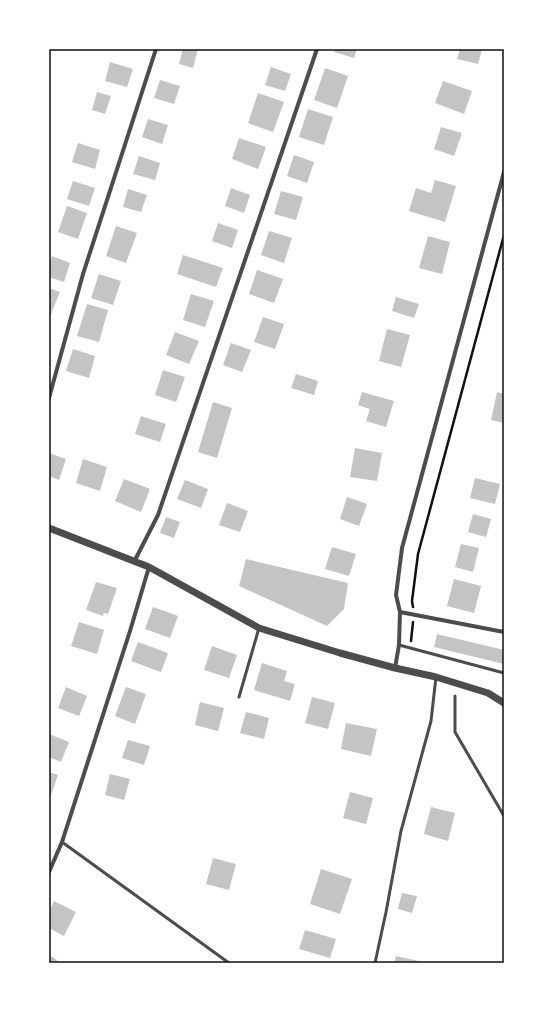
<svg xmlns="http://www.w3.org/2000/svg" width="553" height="1012" font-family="Roboto,sans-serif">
<rect width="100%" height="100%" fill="#fff"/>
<g fill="#c4c4c4">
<path d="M183,49H198L193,68L179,64Z"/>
<path d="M334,49H357L354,58L334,52Z"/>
<path d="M460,49H482L478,64L457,59Z"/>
<path d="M110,62L133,69L127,87L105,81Z"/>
<path d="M271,67L291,74L285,91L265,85Z"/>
<path d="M325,68L348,76L337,108L314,100Z"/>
<path d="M160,80L180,86L174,104L154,98Z"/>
<path d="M443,81L472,91L464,114L435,103Z"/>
<path d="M97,92L111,96L105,114L92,110Z"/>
<path d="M258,93L284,102L273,132L248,123Z"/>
<path d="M308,109L333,117L324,145L299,137Z"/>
<path d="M148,119L168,125L162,144L142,137Z"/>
<path d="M441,127L462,133L454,156L434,149Z"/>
<path d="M239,138L266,147L258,169L232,159Z"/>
<path d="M78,143L100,150L95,169L72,162Z"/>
<path d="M294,155L314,162L307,183L287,176Z"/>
<path d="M139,156L160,163L155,180L133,174Z"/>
<path d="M435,180L456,186L445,222L409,211L416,188L431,193Z"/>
<path d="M73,181L95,188L89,206L67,199Z"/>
<path d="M231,188L250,195L244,213L225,206Z"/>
<path d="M128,189L147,195L141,212L123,207Z"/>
<path d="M281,191L303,197L296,220L274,214Z"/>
<path d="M67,206L87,213L78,239L58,232Z"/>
<path d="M218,223L238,230L232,248L212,241Z"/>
<path d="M116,226L137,233L126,263L106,256Z"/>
<path d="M269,231L292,238L284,263L261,255Z"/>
<path d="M428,236L450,242L442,274L419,268Z"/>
<path d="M183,255L223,268L216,287L177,274Z"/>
<path d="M52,256L70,263L64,282L49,277V265Z"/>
<path d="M257,270L283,279L274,303L249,294Z"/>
<path d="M99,274L121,281L113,305L91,298Z"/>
<path d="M49,288L60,292L49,319Z"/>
<path d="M191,294L214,301L205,327L183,320Z"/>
<path d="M396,297L419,304L414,318L392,311Z"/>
<path d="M87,304L108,310L99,342L77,336Z"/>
<path d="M263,317L284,324L275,349L254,342Z"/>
<path d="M387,329L410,335L401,367L379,361Z"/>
<path d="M175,332L199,341L189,364L166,355Z"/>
<path d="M231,343L251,350L242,372L223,365Z"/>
<path d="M73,349L95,356L89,378L66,371Z"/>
<path d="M163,370L185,377L176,402L155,395Z"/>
<path d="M296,374L318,381L314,395L291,388Z"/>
<path d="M362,392L394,401L386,427L366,421L370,409L358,405Z"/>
<path d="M497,392L504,394V423L491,420Z"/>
<path d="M213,402L232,408L217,458L198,452Z"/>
<path d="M141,416L166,424L160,442L135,434Z"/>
<path d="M355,448L382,453L377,481L350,477Z"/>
<path d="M49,453L66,459L59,480L49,476Z"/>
<path d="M83,459L107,467L100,491L76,483Z"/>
<path d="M475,478L500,484L495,504L470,498Z"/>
<path d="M124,479L150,489L141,512L115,501Z"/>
<path d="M185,480L208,489L201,508L177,499Z"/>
<path d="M347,497L367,504L359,526L340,519Z"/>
<path d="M227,503L248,511L240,532L219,525Z"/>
<path d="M473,514L491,519L486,537L468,532Z"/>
<path d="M166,517L180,522L174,538L160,533Z"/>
<path d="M461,544L479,548L473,572L455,567Z"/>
<path d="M332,547L356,554L349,576L325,569Z"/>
<path d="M246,559L348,583L344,609L327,626L239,586Z"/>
<path d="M454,579L481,586L474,613L447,606Z"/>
<path d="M96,582L117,588L108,614L104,613L103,616L86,610Z"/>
<path d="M153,607L178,616L170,638L145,629Z"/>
<path d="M79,622L104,630L97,654L71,646Z"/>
<path d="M437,634L504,650V664L434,647Z"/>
<path d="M138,642L168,653L161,672L131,661Z"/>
<path d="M212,646L237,655L229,678L204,670Z"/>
<path d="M262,663L287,671L284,681L295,684L290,701L254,690Z"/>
<path d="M66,687L87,696L79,716L58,708Z"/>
<path d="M126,687L146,694L135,724L115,716Z"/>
<path d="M312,697L335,703L328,729L305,723Z"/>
<path d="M200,702L224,708L218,731L195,725Z"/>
<path d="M246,712L269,718L264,739L240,733Z"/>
<path d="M346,723L377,729L371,756L341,749Z"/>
<path d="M49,734L69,742L61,762L49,757Z"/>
<path d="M128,740L150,746L144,765L122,758Z"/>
<path d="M49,772L58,775L51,795L49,794Z"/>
<path d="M110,774L130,779L124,800L105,795Z"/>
<path d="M350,792L373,798L366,824L343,818Z"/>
<path d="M431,807L455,813L448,841L424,834Z"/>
<path d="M213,858L236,864L229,890L206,884Z"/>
<path d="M321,869L352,879L340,914L310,904Z"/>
<path d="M402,893L417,896L412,913L398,909Z"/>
<path d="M54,901L76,912L64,936L49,928V912Z"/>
<path d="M305,930L336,939L330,958L299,949Z"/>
<path d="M49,955L57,960L56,963H49Z"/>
<path d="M396,956L423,962V963H394Z"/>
</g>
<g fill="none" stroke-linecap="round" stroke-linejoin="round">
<g stroke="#111" stroke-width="2.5">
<path d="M413,607L412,601L418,554L504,235"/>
<path d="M411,641L413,622"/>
</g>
<g stroke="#4c4c4c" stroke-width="3">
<path d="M399,645L504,673"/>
<path d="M455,696V732L504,816"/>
<path d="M239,697L259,628"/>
<path d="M62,842L229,963"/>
<path d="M375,963L386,912L401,831L431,721L436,677"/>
</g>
<g stroke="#4c4c4c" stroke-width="4">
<path d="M49,398L83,274L156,49"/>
<path d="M135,560L158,515L317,49"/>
<path d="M400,612L504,632"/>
<path d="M395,668L399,645L400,612L396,595L402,548L504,172"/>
<path d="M49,872L62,842L130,631L149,567"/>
</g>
<path stroke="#4c4c4c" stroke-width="7" d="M49,528L149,567L259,628L340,653L395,668L436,677L488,693L504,703"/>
</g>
<rect width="553" height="1012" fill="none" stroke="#ffffff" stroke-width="100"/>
<rect x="50" y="50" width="453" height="912" fill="none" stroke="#111" stroke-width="1.5"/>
</svg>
